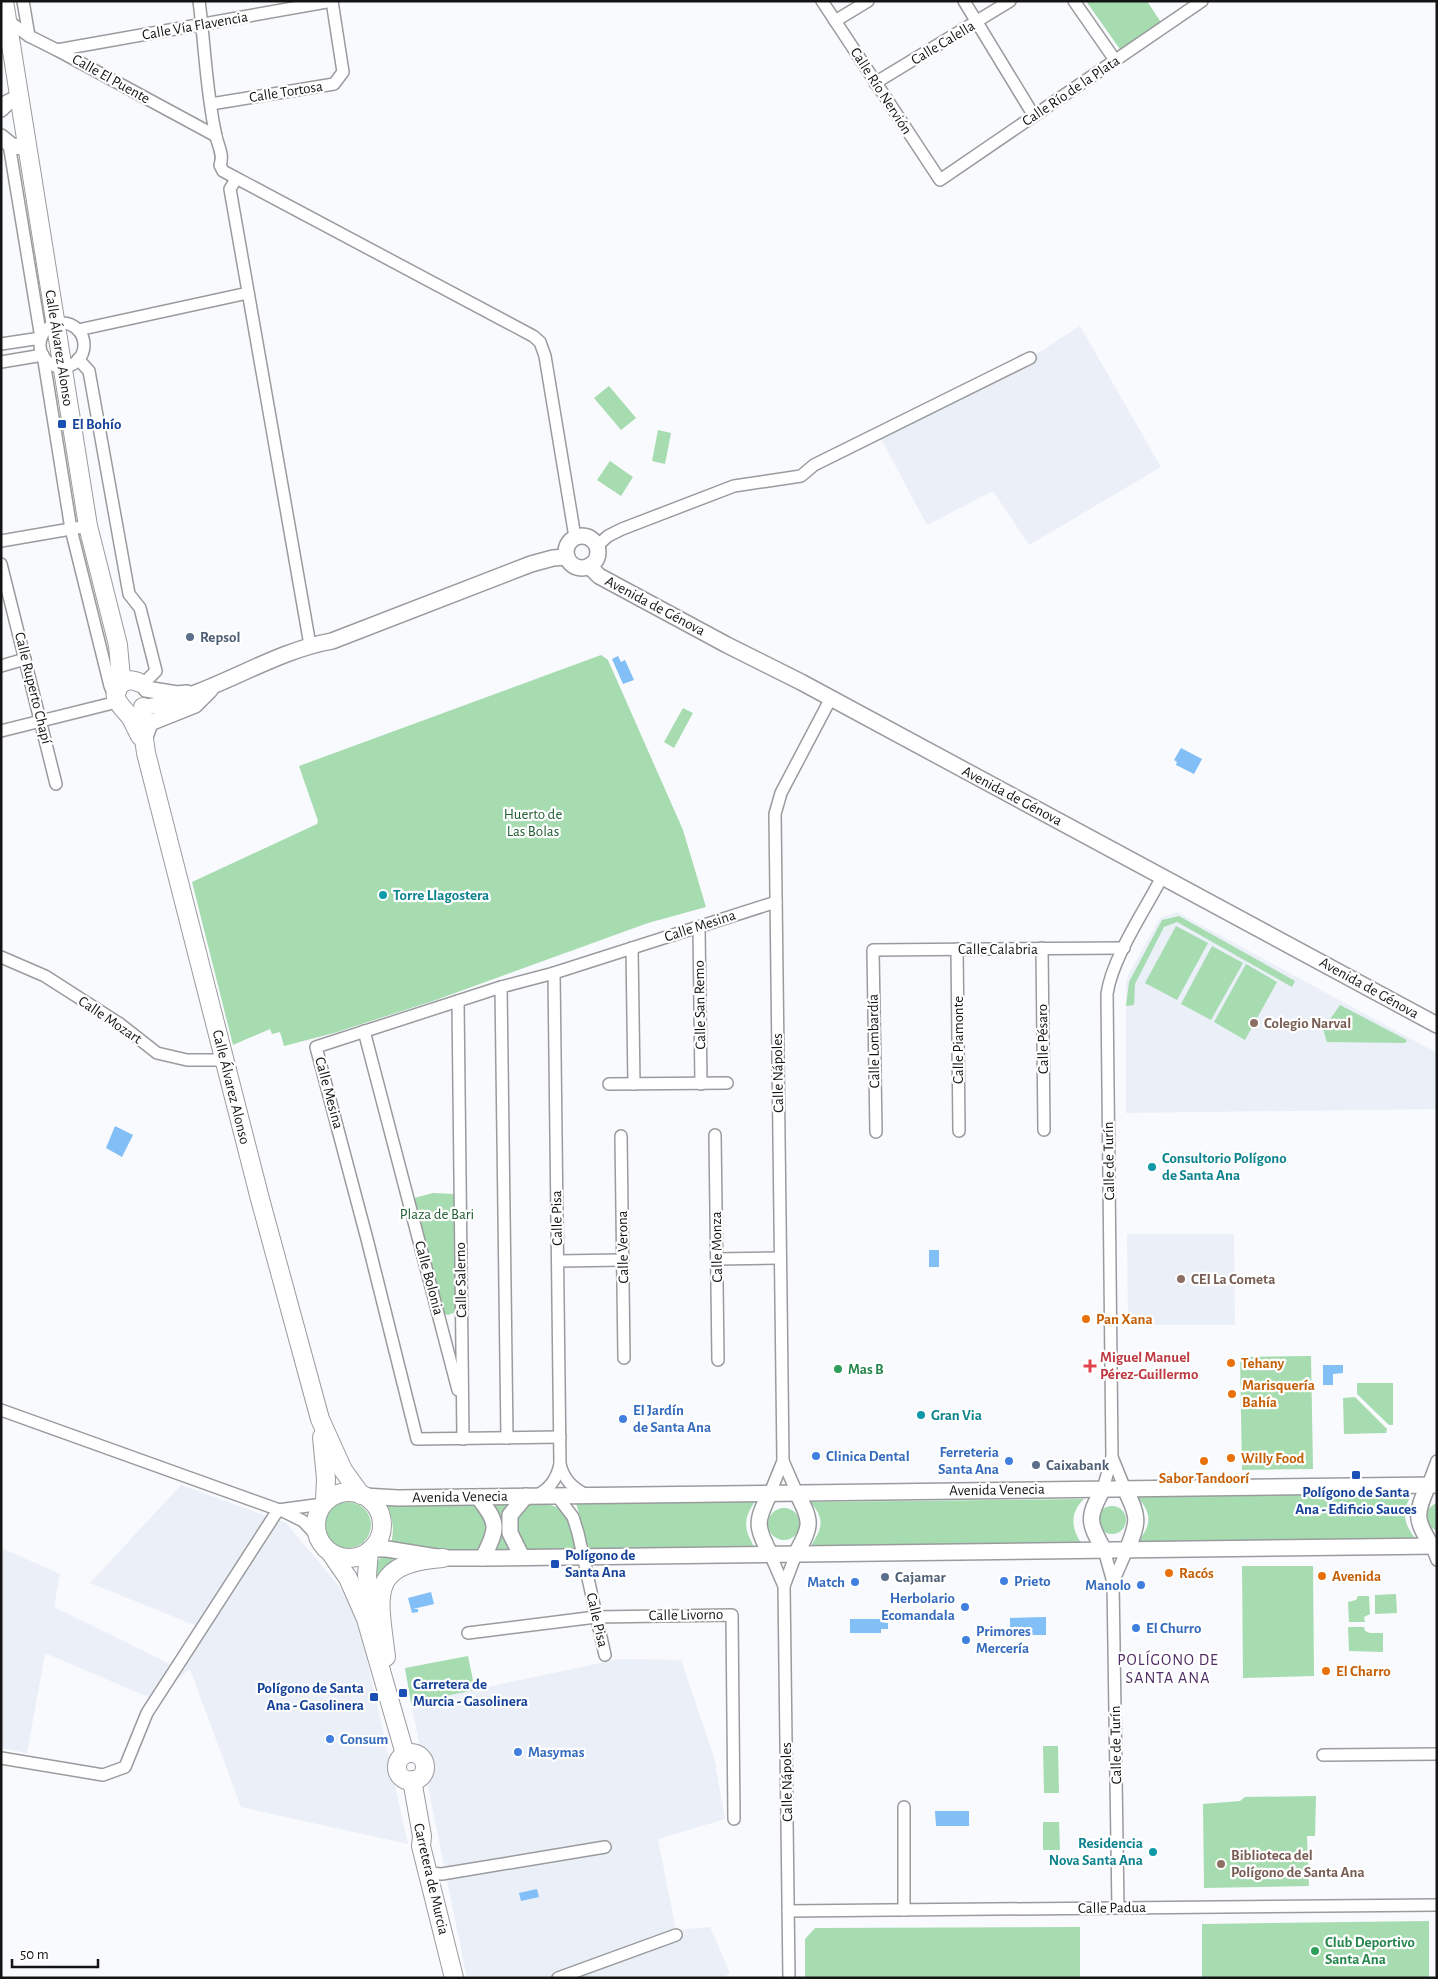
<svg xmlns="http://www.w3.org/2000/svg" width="1438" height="1979" font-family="'Alegreya Sans',sans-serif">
<rect width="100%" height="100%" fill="#f8fafd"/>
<g fill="#eaeff8">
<path d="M1080,326L1161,467L1029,545L993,491L927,525L878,433L1030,358Z"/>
<path d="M1177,912L1437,1053V1109L1126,1113V984L1129,974L1160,918Z"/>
<path d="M1127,1234H1234L1235,1325H1128Z"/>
<path d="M181,1485L286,1523L355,1605L408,1844L241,1807L190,1669L153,1699L45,1653L27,1753L1,1748V1548L60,1574L54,1607L174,1666L197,1626L90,1583Z"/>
<path d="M620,1659L681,1660L714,1757L725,1819L658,1839L676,1930L710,1927L730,1973L722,1978H467L411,1703Z"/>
</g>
<g fill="#a6dcb0">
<path d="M1086,1H1147L1164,27L1124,55Z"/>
<path d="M609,386L636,418L621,430L594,398Z"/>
<path d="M658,430L671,433L665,464L652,461Z"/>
<path d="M610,461L633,477L621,496L597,480Z"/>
<path d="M601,655L608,660L683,830L706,907L648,923L436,1000L334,1033L284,1046L280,1032L272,1034L270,1029L233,1045L192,882L317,824L318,821L299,766Z"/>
<path d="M683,708L693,713L674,748L664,742Z"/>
<path d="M1179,916L1295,981L1292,987L1177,922L1164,927L1135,984L1134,1005L1126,1006L1129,982L1162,920Z"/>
<path d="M1176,926L1208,943L1177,1000L1145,983Z"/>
<path d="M1212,946L1243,963L1211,1020L1181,1004Z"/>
<path d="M1246,964L1277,982L1245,1040L1214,1022Z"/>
<path d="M1340,1005L1407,1040L1405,1043L1327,1042L1323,1029Z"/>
<path d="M433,1193L455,1194L457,1308L456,1312L448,1315L441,1313L414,1198Z"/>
<path d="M1311,1356L1313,1469L1242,1470L1240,1357Z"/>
<path d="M1357,1383H1393V1425H1389L1357,1394Z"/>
<path d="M1355,1397L1387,1429L1386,1433L1344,1434L1343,1398Z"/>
<path d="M1413,1493C1401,1510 1403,1524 1416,1539L1138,1542C1151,1525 1153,1514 1137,1497Z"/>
<path d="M1084,1499C1070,1512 1071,1528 1081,1543L810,1547C822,1529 826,1519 810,1502Z"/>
<path d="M756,1500C743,1519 743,1528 755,1548L589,1550L576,1503Z"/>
<path d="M492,1502H512L513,1549H493Z"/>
<path d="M534,1502C568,1505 570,1518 575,1550C562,1550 546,1553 534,1551C510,1546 512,1510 534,1502Z"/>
<circle cx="348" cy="1525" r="23"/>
<path d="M1437,1503V1531C1423,1525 1423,1508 1437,1503Z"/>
<path d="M387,1505H475C491,1520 492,1533 478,1550H420L391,1543C395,1528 392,1518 387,1505Z"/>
<circle cx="1112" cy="1520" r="14"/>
<circle cx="784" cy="1524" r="16"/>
<path d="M387,1556L410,1559L376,1582L374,1568L379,1559Z"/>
<path d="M1242,1566H1313L1314,1676L1243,1678Z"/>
<path d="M1396,1594L1397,1613L1375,1614V1595Z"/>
<path d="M1358,1596H1369L1370,1614L1364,1617L1365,1622H1349L1348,1602L1356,1600Z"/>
<path d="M1348,1627H1364L1365,1631L1370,1633H1383V1652L1349,1651Z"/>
<path d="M468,1656L475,1690L411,1703L405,1668Z"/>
<path d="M1043,1746H1058L1059,1793H1044Z"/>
<path d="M1316,1796L1315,1836H1307L1309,1886L1204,1888L1203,1804L1240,1801L1245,1797Z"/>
<path d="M1043,1822H1059L1060,1850H1043Z"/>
<path d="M1429,1921V1978H1202V1924Z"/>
<path d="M1080,1927V1978H805V1939L815,1928Z"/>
</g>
<g fill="#82bff6">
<path d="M618,656L621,662L625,660L634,680L623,684L612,659Z"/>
<path d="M1181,748L1202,759L1194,774L1176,765L1177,762L1174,760Z"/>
<path d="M115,1126L133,1135L122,1157L106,1148Z"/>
<rect x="929" y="1250" width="10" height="17"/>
<path d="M1323,1365H1343V1373L1333,1374V1385H1323Z"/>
<path d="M431,1592L434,1604L413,1609H418V1612L412,1613L408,1598Z"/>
<path d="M1046,1617V1635H1010V1618Z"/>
<path d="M850,1619H881V1622L888,1623V1629H881V1633H850Z"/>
<path d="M935,1811H969V1826H936Z"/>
<path d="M537,1889L539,1897L521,1901L519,1893Z"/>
</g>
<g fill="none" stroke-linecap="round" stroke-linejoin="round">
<defs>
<g id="street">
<path d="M23,1L29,36"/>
<path d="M199,1C205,46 206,92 216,136C218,146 224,155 220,165L223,171L533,336L540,342L545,356L575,537"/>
<path d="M822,1L940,180L1202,1"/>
<path d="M964,1L1034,116"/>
<path d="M1074,1L1115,60"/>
<path d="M7,20L29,36L57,50L216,136"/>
<path d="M835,21L868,1"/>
<path d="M57,50L332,1"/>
<path d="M875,83L1010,1"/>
<path d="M211,104L334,84L343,72L332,1"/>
<path d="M236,179L230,189L310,645"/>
<circle cx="62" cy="345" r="22"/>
<path d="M78,330L248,293"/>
<path d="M1,344L41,338L9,144"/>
<path d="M78,359L89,371L129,594L140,608L156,671L142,685"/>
<path d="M1,362L43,355L71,529L110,686L115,697"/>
<path d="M1,541L88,526"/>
<path d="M597,546L608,536L622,529L734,486L801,476L814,465L1030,358"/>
<path d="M1,564L56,784"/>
<path d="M1,666L25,659"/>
<path d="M1,731L117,702"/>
<path d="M699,927L701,1084"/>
<path d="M632,948L634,1084"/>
<path d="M1042,948L1044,1130"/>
<path d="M957,949L959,1131"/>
<path d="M1,957L45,976L120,1024L157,1053L187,1060H225"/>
<path d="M554,973L560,1464C563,1478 573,1489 587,1495"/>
<path d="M501,987L507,1438"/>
<path d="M458,1001L463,1439"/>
<path d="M364,1031L458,1390"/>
<path d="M609,1084L727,1083"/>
<path d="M876,1132L873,950L1124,948"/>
<path d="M715,1135L718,1360"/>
<path d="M621,1136L624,1358"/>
<path d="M717,1259L780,1258"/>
<path d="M558,1261L623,1260"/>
<path d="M1,1410L285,1512L303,1521L318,1537"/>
<path d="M560,1437L417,1439L367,1239L316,1047L501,987L554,973L776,902"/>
<path d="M1112,1457L1125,1489"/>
<path d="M783,1461L797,1493"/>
<path d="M1428,1485L1437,1461"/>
<path d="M1103,1489L1112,1457L1107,994C1112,958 1145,910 1162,877"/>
<path d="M770,1493L783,1461L775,814L781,793L831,698"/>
<path d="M535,1496C549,1490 557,1479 560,1464"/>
<path d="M557,1496L573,1517L578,1533L605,1655"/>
<path d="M1432,1547L1437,1560"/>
<path d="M1104,1550L1113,1582L1118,1908"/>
<path d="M770,1554L784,1586"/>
<path d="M1113,1582L1127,1550"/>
<path d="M468,1633L596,1617L732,1615L734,1819"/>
<path d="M1323,1755L1437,1754"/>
<path d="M1,1758L103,1775L125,1767L147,1713L278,1510L323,1504"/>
<path d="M428,1873L442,1874L605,1847"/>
<path d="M904,1910V1807"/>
<path d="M788,1911L1437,1905"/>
<path d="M558,1978L676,1935"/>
<path d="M789,1978L784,1586L796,1554"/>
</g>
<g id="secondary">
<path d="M1,109L7,103L19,97"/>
<path d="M1,137L12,146L27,147"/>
<circle cx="582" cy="552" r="16"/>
<path d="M589,566L599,576L727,645L801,682L1437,1025"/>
<path d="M146,689L177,694L187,693"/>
<path d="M143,707C163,706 180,699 198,692C242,675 286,649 332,641L531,564L553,558L567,557"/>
<path d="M144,740L150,723L195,705L210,690"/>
<path d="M1428,1485C1415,1516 1415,1518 1432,1547"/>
<path d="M1103,1489C1087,1518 1088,1522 1104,1550"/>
<path d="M1125,1489C1139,1517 1139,1521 1127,1550"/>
<path d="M770,1493C755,1523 756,1525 770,1554"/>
<path d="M364,1496L398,1498L1437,1485"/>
<path d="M478,1497C499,1524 498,1527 483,1558"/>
<path d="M371,1549H387L443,1558H483L1437,1546"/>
<path d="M796,1554C812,1524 812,1523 797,1493"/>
<path d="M522,1557L510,1533V1515L526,1496"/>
</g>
<g id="primary">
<path d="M4,1L88,526L118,645L121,678L117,691"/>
<path d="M143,707L142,724L146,753L260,1199L320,1419L343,1470L361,1495"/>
<path d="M140,736C137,730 134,724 131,718C124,708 107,697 121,684C127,679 134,680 140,683"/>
<path d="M322,1437L326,1479L325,1501"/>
<circle cx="349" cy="1525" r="33"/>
<path d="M369,1551L367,1575L371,1614"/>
<path d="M330,1552L348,1578L366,1619L405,1754"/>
<path d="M386,1657C379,1597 366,1563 443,1558"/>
<circle cx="411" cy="1767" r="14"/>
<path d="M412,1780L422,1836L421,1846L454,1978"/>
</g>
</defs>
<use href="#street" stroke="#9a9b9e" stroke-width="14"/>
<use href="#secondary" stroke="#9a9b9e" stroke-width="18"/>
<use href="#primary" stroke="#9a9b9e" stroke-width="20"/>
<use href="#street" stroke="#fff" stroke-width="11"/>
<use href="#secondary" stroke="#fff" stroke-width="15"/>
<use href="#primary" stroke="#fff" stroke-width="18"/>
</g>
<g fill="#1a4fb4" stroke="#fff" stroke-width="2">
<rect x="57" y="419" width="10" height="10" rx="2.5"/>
<rect x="1351" y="1470" width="10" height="10" rx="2.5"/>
<rect x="550" y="1559" width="10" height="10" rx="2.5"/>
<rect x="398" y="1688" width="10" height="10" rx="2.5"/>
<rect x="369" y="1692" width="10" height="10" rx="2.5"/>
</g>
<g fill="#5c6f8a" stroke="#fff" stroke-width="2">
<circle cx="190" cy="637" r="5"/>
<circle cx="1036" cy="1465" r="5"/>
<circle cx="885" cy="1577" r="5"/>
</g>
<g fill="#0f9aa8" stroke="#fff" stroke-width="2">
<circle cx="383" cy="895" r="5"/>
<circle cx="1152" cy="1167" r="5"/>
<circle cx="921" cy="1415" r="5"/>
<circle cx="1153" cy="1852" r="5"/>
</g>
<g fill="#8d6e63" stroke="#fff" stroke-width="2">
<circle cx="1254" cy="1023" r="5"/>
<circle cx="1181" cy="1279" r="5"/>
<circle cx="1221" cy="1864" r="5"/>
</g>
<g fill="#e8710a" stroke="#fff" stroke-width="2">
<circle cx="1086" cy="1319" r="5"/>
<circle cx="1231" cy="1363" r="5"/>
<circle cx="1232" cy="1394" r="5"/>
<circle cx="1231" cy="1458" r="5"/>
<circle cx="1204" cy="1461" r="5"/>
<circle cx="1169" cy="1573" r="5"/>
<circle cx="1322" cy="1576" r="5"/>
<circle cx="1326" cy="1671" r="5"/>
</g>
<path fill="#e0444e" stroke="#fff" stroke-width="2" d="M1087.5 1358.5h5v5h5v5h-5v5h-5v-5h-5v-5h5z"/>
<g fill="#2e9e5b" stroke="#fff" stroke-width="2">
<circle cx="838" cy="1369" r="5"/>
<circle cx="1315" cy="1951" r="5"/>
</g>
<g fill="#3f7fe0" stroke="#fff" stroke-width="2">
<circle cx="623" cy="1419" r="5"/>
<circle cx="816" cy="1456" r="5"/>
<circle cx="1009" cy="1461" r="5"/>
<circle cx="1004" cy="1581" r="5"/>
<circle cx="855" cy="1582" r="5"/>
<circle cx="1141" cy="1585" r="5"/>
<circle cx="965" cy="1607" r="5"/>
<circle cx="1136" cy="1628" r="5"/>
<circle cx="966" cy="1640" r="5"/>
<circle cx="330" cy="1739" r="5"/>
<circle cx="518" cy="1752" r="5"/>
</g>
<g text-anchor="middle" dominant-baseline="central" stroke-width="4.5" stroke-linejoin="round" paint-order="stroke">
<g font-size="15" fill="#141415" stroke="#fff">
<text transform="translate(195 26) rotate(-10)">Calle Vía Flavencia</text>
<text transform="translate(943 43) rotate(-31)">Calle Calella</text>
<text transform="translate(111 79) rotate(29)">Calle El Puente</text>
<text transform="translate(881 91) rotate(57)">Calle Río Nervión</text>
<text transform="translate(1071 91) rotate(-34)">Calle Río de la Plata</text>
<text transform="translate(286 92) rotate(-9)">Calle Tortosa</text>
<text transform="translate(59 348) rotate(81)">Calle Álvarez Alonso</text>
<text transform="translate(655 606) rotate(28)">Avenida de Génova</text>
<text transform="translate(33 688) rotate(76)">Calle Ruperto Chapí</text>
<text transform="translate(1012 796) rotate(28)">Avenida de Génova</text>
<text transform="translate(700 926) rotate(-18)">Calle Mesina</text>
<text x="998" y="949">Calle Calabria</text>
<text transform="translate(1369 988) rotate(29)">Avenida de Génova</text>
<text transform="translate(700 1005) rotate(-91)">Calle San Remo</text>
<text transform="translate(110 1020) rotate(34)">Calle Mozart</text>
<text transform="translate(1043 1039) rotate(-91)">Calle Pésaro</text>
<text transform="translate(958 1040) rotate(-90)">Calle Piamonte</text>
<text transform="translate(874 1041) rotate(-91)">Calle Lombardía</text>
<text transform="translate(778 1073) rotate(-91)">Calle Nápoles</text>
<text transform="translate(231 1087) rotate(76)">Calle Álvarez Alonso</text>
<text transform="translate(329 1093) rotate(75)">Calle Mesina</text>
<text transform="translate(1109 1161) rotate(-91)">Calle de Turín</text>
<text transform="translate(557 1218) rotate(-91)">Calle Pisa</text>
<text transform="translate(623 1247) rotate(-91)">Calle Verona</text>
<text transform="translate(717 1247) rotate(-91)">Calle Monza</text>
<text transform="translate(429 1278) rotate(75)">Calle Bolonia</text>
<text transform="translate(461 1280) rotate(-91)">Calle Salerno</text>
<text transform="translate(997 1490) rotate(-1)">Avenida Venecia</text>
<text transform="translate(460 1497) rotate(-1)">Avenida Venecia</text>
<text transform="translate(686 1615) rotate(-1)">Calle Livorno</text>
<text transform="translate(597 1620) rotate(77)">Calle Pisa</text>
<text transform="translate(1116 1745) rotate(-91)">Calle de Turín</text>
<text transform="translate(787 1782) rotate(-91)">Calle Nápoles</text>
<text transform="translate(431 1879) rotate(77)">Carretera de Murcia</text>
<text transform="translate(1112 1908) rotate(-1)">Calle Padua</text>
</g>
<g font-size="15" font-weight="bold" fill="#164399" stroke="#fff" text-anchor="start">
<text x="72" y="424">El Bohío</text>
<text x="1356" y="1492" text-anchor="middle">Polígono de Santa<tspan x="1356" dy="17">Ana - Edificio Sauces</tspan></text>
<text x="565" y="1555">Polígono de<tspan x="565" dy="17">Santa Ana</tspan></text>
<text x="413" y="1684">Carretera de<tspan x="413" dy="17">Murcia - Gasolinera</tspan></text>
<text x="364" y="1688" text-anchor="end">Polígono de Santa<tspan x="364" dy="17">Ana - Gasolinera</tspan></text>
</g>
<g font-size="15" font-weight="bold" fill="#4e5e75" stroke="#fff" text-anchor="start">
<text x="200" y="637">Repsol</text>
<text x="1046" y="1465">Caixabank</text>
<text x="895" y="1577">Cajamar</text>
</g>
<g font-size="15" fill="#215d32" stroke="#fff">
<text x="533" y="814">Huerto de<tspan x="533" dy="17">Las Bolas</tspan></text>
<text x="437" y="1214">Plaza de Bari</text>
</g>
<g font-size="15" font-weight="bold" fill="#0d838f" stroke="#fff" text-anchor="start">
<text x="393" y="895">Torre Llagostera</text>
<text x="1162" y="1158">Consultorio Polígono<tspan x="1162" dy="17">de Santa Ana</tspan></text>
<text x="931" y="1415">Gran Via</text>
<text x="1143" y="1843" text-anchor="end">Residencia<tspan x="1143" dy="17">Nova Santa Ana</tspan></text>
</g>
<g font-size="15" font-weight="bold" fill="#785e54" stroke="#fff" text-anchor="start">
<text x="1264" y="1023">Colegio Narval</text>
<text x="1191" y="1279">CEI La Cometa</text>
<text x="1231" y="1855">Biblioteca del<tspan x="1231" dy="17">Polígono de Santa Ana</tspan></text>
</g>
<g font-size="15" font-weight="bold" fill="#c56008" stroke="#fff" text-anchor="start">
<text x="1096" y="1319">Pan Xana</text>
<text x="1241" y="1363">Tehany</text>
<text x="1242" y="1385">Marisquería<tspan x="1242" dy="17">Bahía</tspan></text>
<text x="1241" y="1458">Willy Food</text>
<text x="1204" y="1478" text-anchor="middle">Sabor Tandoorí</text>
<text x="1179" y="1573">Racós</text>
<text x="1332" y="1576">Avenida</text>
<text x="1336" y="1671">El Charro</text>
</g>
<g font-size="15" font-weight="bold" fill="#be3a42" stroke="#fff" text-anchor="start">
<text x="1100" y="1357">Miguel Manuel<tspan x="1100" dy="17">Pérez-Guillermo</tspan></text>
</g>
<g font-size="15" font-weight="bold" fill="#27864d" stroke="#fff" text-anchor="start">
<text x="848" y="1369">Mas B</text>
<text x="1325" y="1942">Club Deportivo<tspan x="1325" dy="17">Santa Ana</tspan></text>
</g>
<g font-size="15" font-weight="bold" fill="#366cbe" stroke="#fff" text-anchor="start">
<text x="633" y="1410">El Jardín<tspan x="633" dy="17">de Santa Ana</tspan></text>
<text x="999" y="1452" text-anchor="end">Ferreteria<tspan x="999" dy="17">Santa Ana</tspan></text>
<text x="826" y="1456">Clinica Dental</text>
<text x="1014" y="1581">Prieto</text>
<text x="845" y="1582" text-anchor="end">Match</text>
<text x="1131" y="1585" text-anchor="end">Manolo</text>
<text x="955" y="1598" text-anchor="end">Herbolario<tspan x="955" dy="17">Ecomandala</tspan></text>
<text x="1146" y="1628">El Churro</text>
<text x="976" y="1631">Primores<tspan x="976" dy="17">Mercería</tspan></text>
<text x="340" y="1739">Consum</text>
<text x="528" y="1752">Masymas</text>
</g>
<g font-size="16" letter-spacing="1" fill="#502d65" stroke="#fff">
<text x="1168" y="1660">POLÍGONO DE<tspan x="1168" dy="18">SANTA ANA</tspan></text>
</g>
</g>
<rect width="1438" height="1979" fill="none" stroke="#141415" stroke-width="5"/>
<path d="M12 1959v8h86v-8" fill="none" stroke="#141415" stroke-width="2.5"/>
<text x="20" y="1959" font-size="15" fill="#141415" stroke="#ffffff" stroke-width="4" paint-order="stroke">50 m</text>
</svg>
